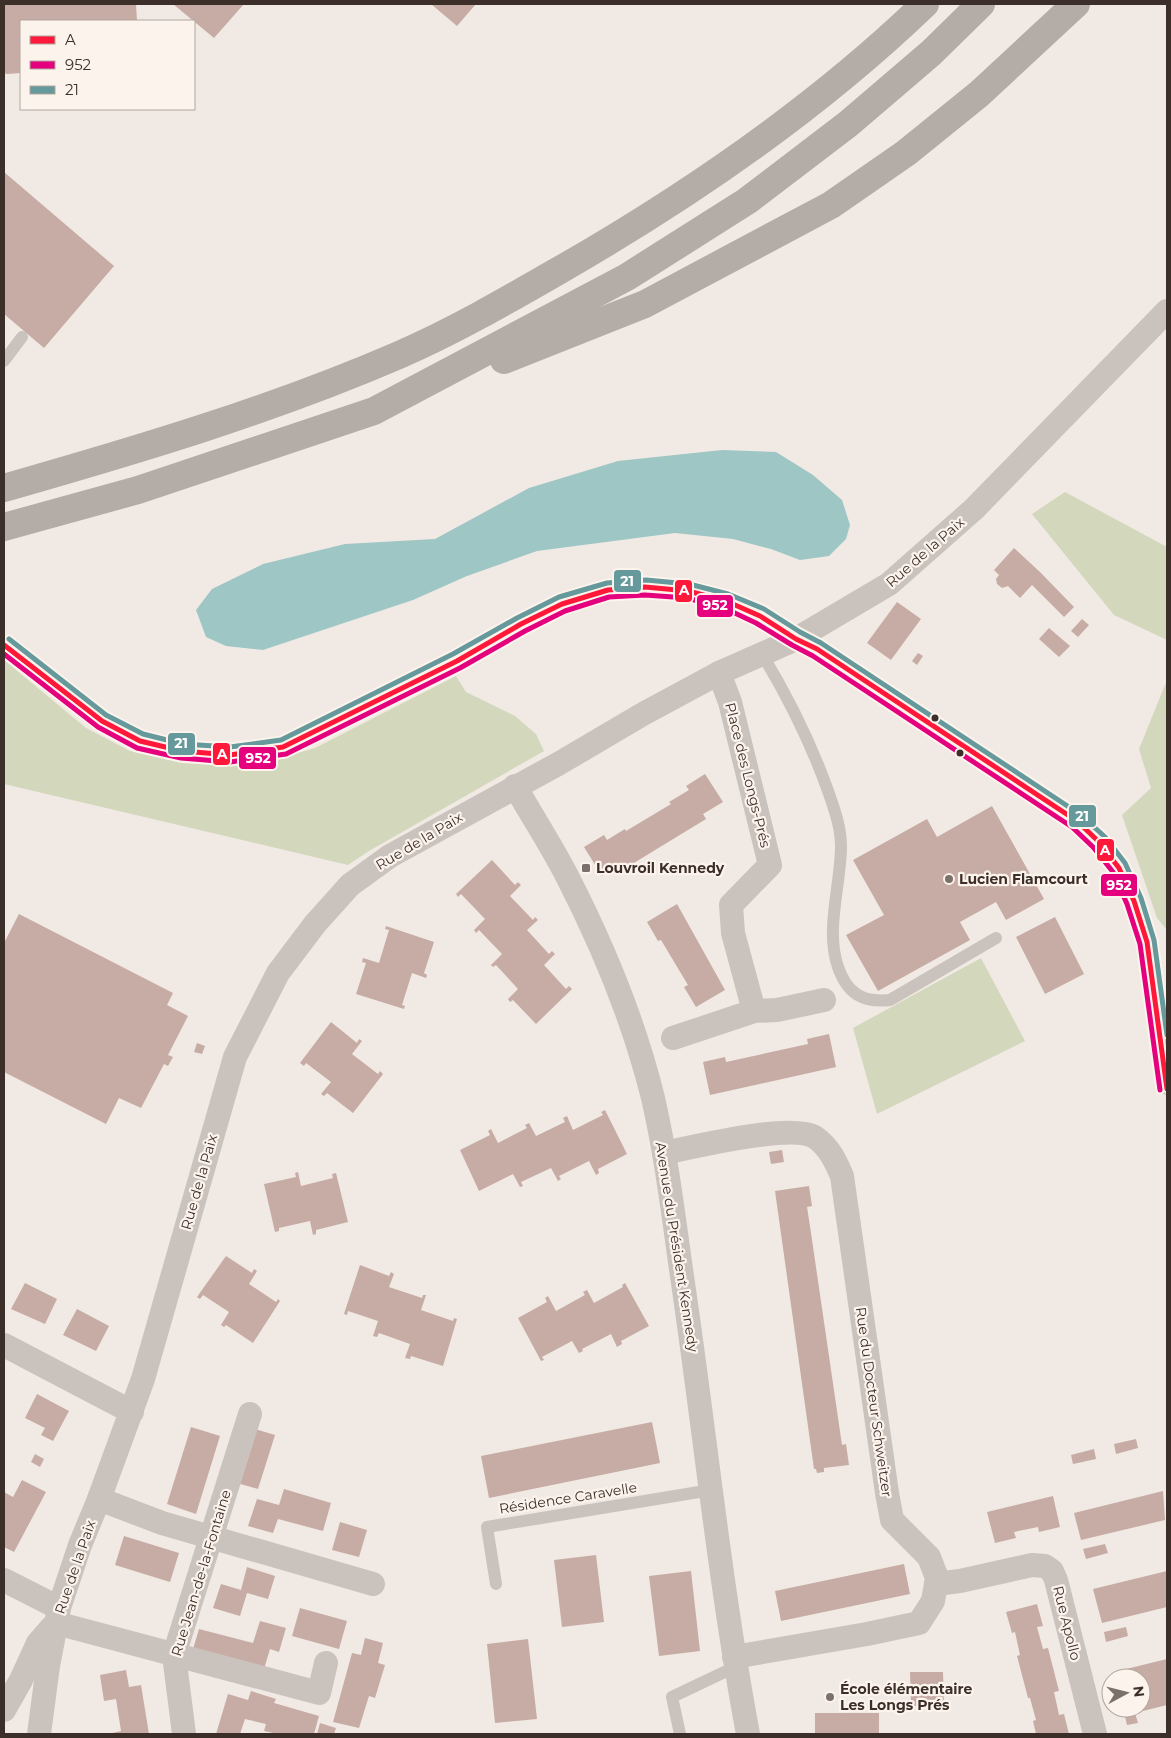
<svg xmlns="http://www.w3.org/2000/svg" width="1171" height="1738" font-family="Montserrat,sans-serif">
<rect width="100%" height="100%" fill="#f1eae4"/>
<g fill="#d3d7bc">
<path d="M1065,492L1167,547V640L1114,615L1032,514Z"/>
<path d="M4,660L86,728L130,751L182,763L232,766L272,760L315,748L456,676L466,692L515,716L536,734L544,751L369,851L348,865L4,784Z"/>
<path d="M1167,680V930L1157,918L1122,815L1151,788L1139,749Z"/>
<path d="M981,958L1025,1041L877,1114L853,1028Z"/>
</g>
<path fill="#9ec6c4" d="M722,450L776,452L813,475L842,500L850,525L846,539L829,556L800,560L771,549L733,539L675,533L537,551L467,576L413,600L263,650L226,646L206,637L196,610L212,589L263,564L345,544L435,539L529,488L618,461Z"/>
<g fill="#c6aca4">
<path d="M4,4H136L137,21H21V73L7,74L4,73Z"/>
<path d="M173,4H244L214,38Z"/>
<path d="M431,4H476L457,26Z"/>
<path d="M4,172L114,266L44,348L4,314Z"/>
<path d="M1014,548L1041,573L1074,607L1064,617L1032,585L1020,598L1008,586L1002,588L997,584L996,579L999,575L994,570Z"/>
<path d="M897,602L921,619L891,660L867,643Z"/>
<path d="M1082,619L1089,625L1078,637L1071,631Z"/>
<path d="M1049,628L1070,646L1059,657L1039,639Z"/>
<path d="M918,653L923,656L917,665L912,661Z"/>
<path d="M705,774L723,802L703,814L706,819L624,869L621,864L602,876L584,847L604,835L607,840L625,829L626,831L671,804L669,802L689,790L686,786Z"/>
<path d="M992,806L1044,899L1006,920L996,902L960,922L970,940L878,991L846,935L884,915L853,860L927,819L937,837Z"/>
<path d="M492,860L515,885L518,882L521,885L510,896L533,920L535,917L538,920L527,930L549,954L552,951L555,954L544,965L566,989L569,986L572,989L536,1024L513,1000L510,1002L508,999L518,989L496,965L493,967L491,965L502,954L479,930L476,933L474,930L485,919L461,894L458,897L456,894Z"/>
<path d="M677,904L725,990L696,1007L684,987L688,985L661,940L658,941L647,922Z"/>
<path d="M19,914L173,993L167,1005L188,1016L168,1055L173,1057L168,1066L164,1064L141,1108L119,1098L106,1124L4,1072V943Z"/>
<path d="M1055,917L1084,974L1045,994L1016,937Z"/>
<path d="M386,926L434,942L424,973L427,975L426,978L412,973L402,1005L405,1006L404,1009L356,994L366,963L362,962L363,958L379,963L389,930L385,929Z"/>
<path d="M331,1022L357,1043L359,1039L362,1041L352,1054L378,1074L380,1071L383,1074L353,1113L327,1093L324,1096L321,1094L331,1082L306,1063L304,1066L300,1063Z"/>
<path d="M829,1034L836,1067L710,1095L703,1062L725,1057L726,1062L808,1044L807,1039Z"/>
<path d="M197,1043L205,1046L202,1054L194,1052Z"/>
<path d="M605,1110L627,1154L598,1169L599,1173L596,1175L589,1161L559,1176L561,1179L558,1181L551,1168L521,1182L523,1186L520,1187L513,1174L479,1191L460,1150L490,1135L488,1131L491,1129L498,1143L527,1128L525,1125L529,1123L536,1136L565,1122L563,1118L567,1116L573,1130L603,1115L601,1112Z"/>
<path d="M782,1150L784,1162L771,1164L769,1152Z"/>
<path d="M298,1172L301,1186L333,1178L332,1174L336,1173L348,1222L316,1230V1234L313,1235L310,1221L279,1228V1231L275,1232L264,1184L296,1177L295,1173Z"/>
<path d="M809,1186L812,1206L807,1207L811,1233L842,1445L846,1444L849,1465L824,1468V1472L817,1473L816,1469H814L775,1191Z"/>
<path d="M226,1256L252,1273L254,1269L257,1271L249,1284L276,1302L278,1299L280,1301L253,1343L226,1325L224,1327L221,1325L229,1312L203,1295L200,1299L197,1297Z"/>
<path d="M360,1265L389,1276L391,1272L394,1274L389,1287L422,1298L423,1295H426L421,1310L453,1321L454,1318L457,1319L443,1366L411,1356L410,1359L405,1358L410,1344L379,1333L377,1337L373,1336L378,1321L348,1311L347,1315L344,1314Z"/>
<path d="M25,1283L57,1299L45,1324L11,1309Z"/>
<path d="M625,1283L649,1326L621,1341L622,1344L617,1347L611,1334L582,1349L583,1351L579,1353L572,1341L542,1357L544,1360L541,1361L518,1318L547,1302L545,1298L548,1296L556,1311L585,1295L583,1292L587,1290L594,1303L623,1287L622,1285Z"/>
<path d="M77,1309L109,1326L96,1351L63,1335Z"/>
<path d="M37,1394L69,1411L53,1441L41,1435L45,1428L25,1418Z"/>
<path d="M652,1422L660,1463L489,1498L481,1456Z"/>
<path d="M191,1427L220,1436L196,1514L167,1504Z"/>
<path d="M255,1429L275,1435L258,1489L237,1483Z"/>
<path d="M1136,1439L1138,1448L1116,1454L1114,1444Z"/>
<path d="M1094,1449L1096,1459L1073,1464L1071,1455Z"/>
<path d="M35,1454L44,1459L40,1467L31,1462Z"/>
<path d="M22,1480L46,1492L14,1552L4,1547V1492L13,1497Z"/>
<path d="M284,1489L331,1503L323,1531L278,1519L273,1533L248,1526L257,1499L279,1505Z"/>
<path d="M1163,1491L1165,1520L1081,1540L1074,1513Z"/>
<path d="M1053,1496L1060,1527L1039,1532L1038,1527L1014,1532L1016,1538L995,1543L987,1512Z"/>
<path d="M340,1522L367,1530L359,1557L332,1550Z"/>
<path d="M124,1536L179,1553L170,1582L115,1565Z"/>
<path d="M1105,1544L1108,1553L1086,1559L1083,1549Z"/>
<path d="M596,1555L604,1622L562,1627L554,1560Z"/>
<path d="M904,1564L910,1594L781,1621L775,1591Z"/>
<path d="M247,1567L275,1576L268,1599L247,1593L240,1616L213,1608L221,1584L241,1590Z"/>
<path d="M691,1571L700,1651L659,1656L649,1576Z"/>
<path d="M1167,1571V1607L1102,1623L1093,1589Z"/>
<path d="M1037,1604L1043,1626L1037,1627L1043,1649L1048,1648L1059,1691L1054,1692L1059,1715L1064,1714L1069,1734H1036L1033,1721L1036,1720L1030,1698H1028L1017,1656L1020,1655L1015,1632L1012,1633L1006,1612Z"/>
<path d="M300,1608L347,1621L339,1649L292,1636Z"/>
<path d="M260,1621L286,1628L279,1652L270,1649L264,1669L193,1649L199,1629L253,1643Z"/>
<path d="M1126,1627L1128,1636L1106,1642L1104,1632Z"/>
<path d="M365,1638L383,1643L378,1663L385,1665L375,1698L369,1696L359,1728L333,1722L352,1653L361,1655Z"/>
<path d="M528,1639L537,1719L495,1723L487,1644Z"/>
<path d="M1167,1659V1705L1135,1713L1138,1723L1127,1725L1123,1708H1141V1678H1115L1114,1672Z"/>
<path d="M126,1670L129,1687L141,1685L149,1734H108L121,1731L116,1699L104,1701L100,1675Z"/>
<path d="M910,1672H943L944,1706H911Z"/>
<path d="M251,1691L276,1699L274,1703L319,1716L314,1734H278L264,1731L266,1724L245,1719L240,1734H216L228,1694L248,1700Z"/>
<rect x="815" y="1713" width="64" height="21"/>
<path d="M320,1723L336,1728L334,1734H317Z"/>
</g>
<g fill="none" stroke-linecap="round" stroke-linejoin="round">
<g stroke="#cac2bc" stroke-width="12">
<path d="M4,361L22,337"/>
<path d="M4,645L102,721L140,741L182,751L230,755L283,747L457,661L521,624L562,604L608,590L645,587L688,591L726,601L760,616L796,639L817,649L911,712L1077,821L1099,842L1119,868L1134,901L1147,942L1167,1089"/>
<path d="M762,654C788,697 811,743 828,791C834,808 841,827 841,846C841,884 825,930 838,967C847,993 862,1003 890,1000L996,938"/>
<path d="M496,1584L487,1527L711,1490"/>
<path d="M680,1734L672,1697L735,1667"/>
</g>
<g stroke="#cac2bc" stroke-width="24">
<path d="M719,673L730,702L770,865L731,905L733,933L754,1011"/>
<path d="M515,786C532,816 551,845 567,876C603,946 634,1021 653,1098C667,1159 674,1221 683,1283C705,1433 720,1585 748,1734"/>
<path d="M673,1038L754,1011L777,1010L824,1000"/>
<path d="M664,1153C694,1147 793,1122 816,1138C829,1147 836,1162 842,1176L887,1493L892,1520L929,1557L937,1578L933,1601L919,1623L867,1634L734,1657"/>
<path d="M4,1345L132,1412"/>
<path d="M99,1499L162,1523L373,1584"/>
<path d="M4,1580L59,1608"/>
<path d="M936,1584L960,1581L1032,1565L1045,1566L1052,1571L1056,1580L1095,1734"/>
<path d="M56,1623L319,1693L326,1663"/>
<path d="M4,1710L21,1680L38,1643L51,1628"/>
<path d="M39,1734L48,1666L59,1608L80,1545L99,1499L143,1379L235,1057L278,973L315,924L350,885L390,856L558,764L643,714L719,673L796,639L889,584L974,509L1167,311"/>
<path d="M184,1734L174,1655L250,1414"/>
</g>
<g stroke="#b4aca7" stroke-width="28">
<path d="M504,360L645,304L831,205L906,153L979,94L1076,4"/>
<path d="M4,488C137,450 272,410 399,355C454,331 506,301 558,271C689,196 816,109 925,4"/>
<path d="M4,527L138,490L374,411L627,277L747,201L848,124L931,53L981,4"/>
</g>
<defs>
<path id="bus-1" d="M4,645L102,721L140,741L182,751L230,755L283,747L457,661L521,624L562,604L608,590L645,587L688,591L726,601L760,616L796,639L817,649L1077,821L1099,842L1119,868L1134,901L1147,942L1167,1089"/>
<path id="bus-2" d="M4,654L98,727L137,748L181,758L230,762L286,754L460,668L525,631L565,611L609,597L645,595L687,598L724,608L756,623L792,645L813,656L1072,827L1093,847L1113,872L1127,904L1140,944L1160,1090"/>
<path id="bus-3" d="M9,639L106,715L143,734L183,744L230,747L281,740L453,654L517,618L559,597L607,583L646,580L689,584L728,594L764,609L800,632L821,643L1081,815L1105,837L1125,863L1141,898L1154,940L1167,1035"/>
</defs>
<use href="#bus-1" stroke="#fcf4ec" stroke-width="9"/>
<use href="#bus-2" stroke="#fcf4ec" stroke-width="9"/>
<use href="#bus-3" stroke="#fcf4ec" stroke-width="9"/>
<use href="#bus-1" stroke="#ff1839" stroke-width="5"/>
<use href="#bus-2" stroke="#e5007d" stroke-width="5"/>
<use href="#bus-3" stroke="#66999b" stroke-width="5"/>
</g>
<g fill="#3c2f29" stroke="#fcf4ec" stroke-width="2">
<circle cx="935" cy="718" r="4.5"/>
<circle cx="960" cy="753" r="4.5"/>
</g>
<g fill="#7b706a" stroke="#fcf4ec" stroke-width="2">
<rect x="581" y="863" width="10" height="10" rx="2.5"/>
<circle cx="949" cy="879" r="5"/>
<circle cx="830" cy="1697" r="5"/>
</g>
<g text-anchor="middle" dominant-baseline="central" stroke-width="4.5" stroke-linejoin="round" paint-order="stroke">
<g font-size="14" fill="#3c2f29" stroke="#fcf4ec">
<text transform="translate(925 552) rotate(-41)">Rue de la Paix</text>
<text transform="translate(748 775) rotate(76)">Place des Longs-Prés</text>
<text transform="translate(419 841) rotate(-31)">Rue de la Paix</text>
<text transform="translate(199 1182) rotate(-74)">Rue de la Paix</text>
<text transform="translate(677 1247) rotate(81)">Avenue du Président Kennedy</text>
<text transform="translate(874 1402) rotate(82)">Rue du Docteur Schweitzer</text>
<text transform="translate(568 1498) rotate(-9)">Résidence Caravelle</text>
<text transform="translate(75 1567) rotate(-71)">Rue de la Paix</text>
<text transform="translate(201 1573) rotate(-73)">Rue Jean-de-la-Fontaine</text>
<text transform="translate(1067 1623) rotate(76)">Rue Apollo</text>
</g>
<g font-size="14" font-weight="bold" fill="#3c2f29" stroke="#fcf4ec" text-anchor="start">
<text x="596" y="868">Louvroil Kennedy</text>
<text x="959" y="879">Lucien Flamcourt</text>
<text x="840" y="1689">École élémentaire<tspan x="840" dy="16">Les Longs Prés</tspan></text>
</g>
</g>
<g stroke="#fcf4ec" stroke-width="2">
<rect x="613" y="569" width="29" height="24" rx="5" fill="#66999b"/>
<rect x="674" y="579" width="19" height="24" rx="5" fill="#ff1839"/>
<rect x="696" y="594" width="38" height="24" rx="5" fill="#e5007d"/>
<rect x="167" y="732" width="29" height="24" rx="5" fill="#66999b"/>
<rect x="212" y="742" width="19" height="24" rx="5" fill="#ff1839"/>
<rect x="238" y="746" width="39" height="24" rx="5" fill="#e5007d"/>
<rect x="1068" y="804" width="29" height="24" rx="5" fill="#66999b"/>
<rect x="1096" y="838" width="19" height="24" rx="5" fill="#ff1839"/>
<rect x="1100" y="873" width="38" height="24" rx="5" fill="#e5007d"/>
</g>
<g font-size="14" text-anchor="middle" font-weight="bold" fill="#fff">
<text x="627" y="586">21</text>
<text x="684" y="595">A</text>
<text x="715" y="610">952</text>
<text x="181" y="748">21</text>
<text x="222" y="759">A</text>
<text x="258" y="763">952</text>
<text x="1082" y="821">21</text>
<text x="1105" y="855">A</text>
<text x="1119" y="890">952</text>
</g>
<rect width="1171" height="1738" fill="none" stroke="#3c2f29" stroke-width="10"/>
<rect x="20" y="20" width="175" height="90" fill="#fcf4ec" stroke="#afa59e"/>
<rect x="30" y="36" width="25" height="8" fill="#ff1839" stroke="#afa59e"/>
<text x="65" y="45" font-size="15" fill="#3c2f29">A</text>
<rect x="30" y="61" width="25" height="8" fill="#e5007d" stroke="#afa59e"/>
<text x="65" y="70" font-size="15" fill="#3c2f29">952</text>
<rect x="30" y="86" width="25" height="8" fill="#66999b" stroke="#afa59e"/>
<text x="65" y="95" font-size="15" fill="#3c2f29">21</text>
<g transform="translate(1126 1693) rotate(83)"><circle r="24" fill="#fcf4ec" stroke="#afa59e"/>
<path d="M0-4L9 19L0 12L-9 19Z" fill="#7b706a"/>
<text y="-8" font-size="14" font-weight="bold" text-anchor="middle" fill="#3c2f29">N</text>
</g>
</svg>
